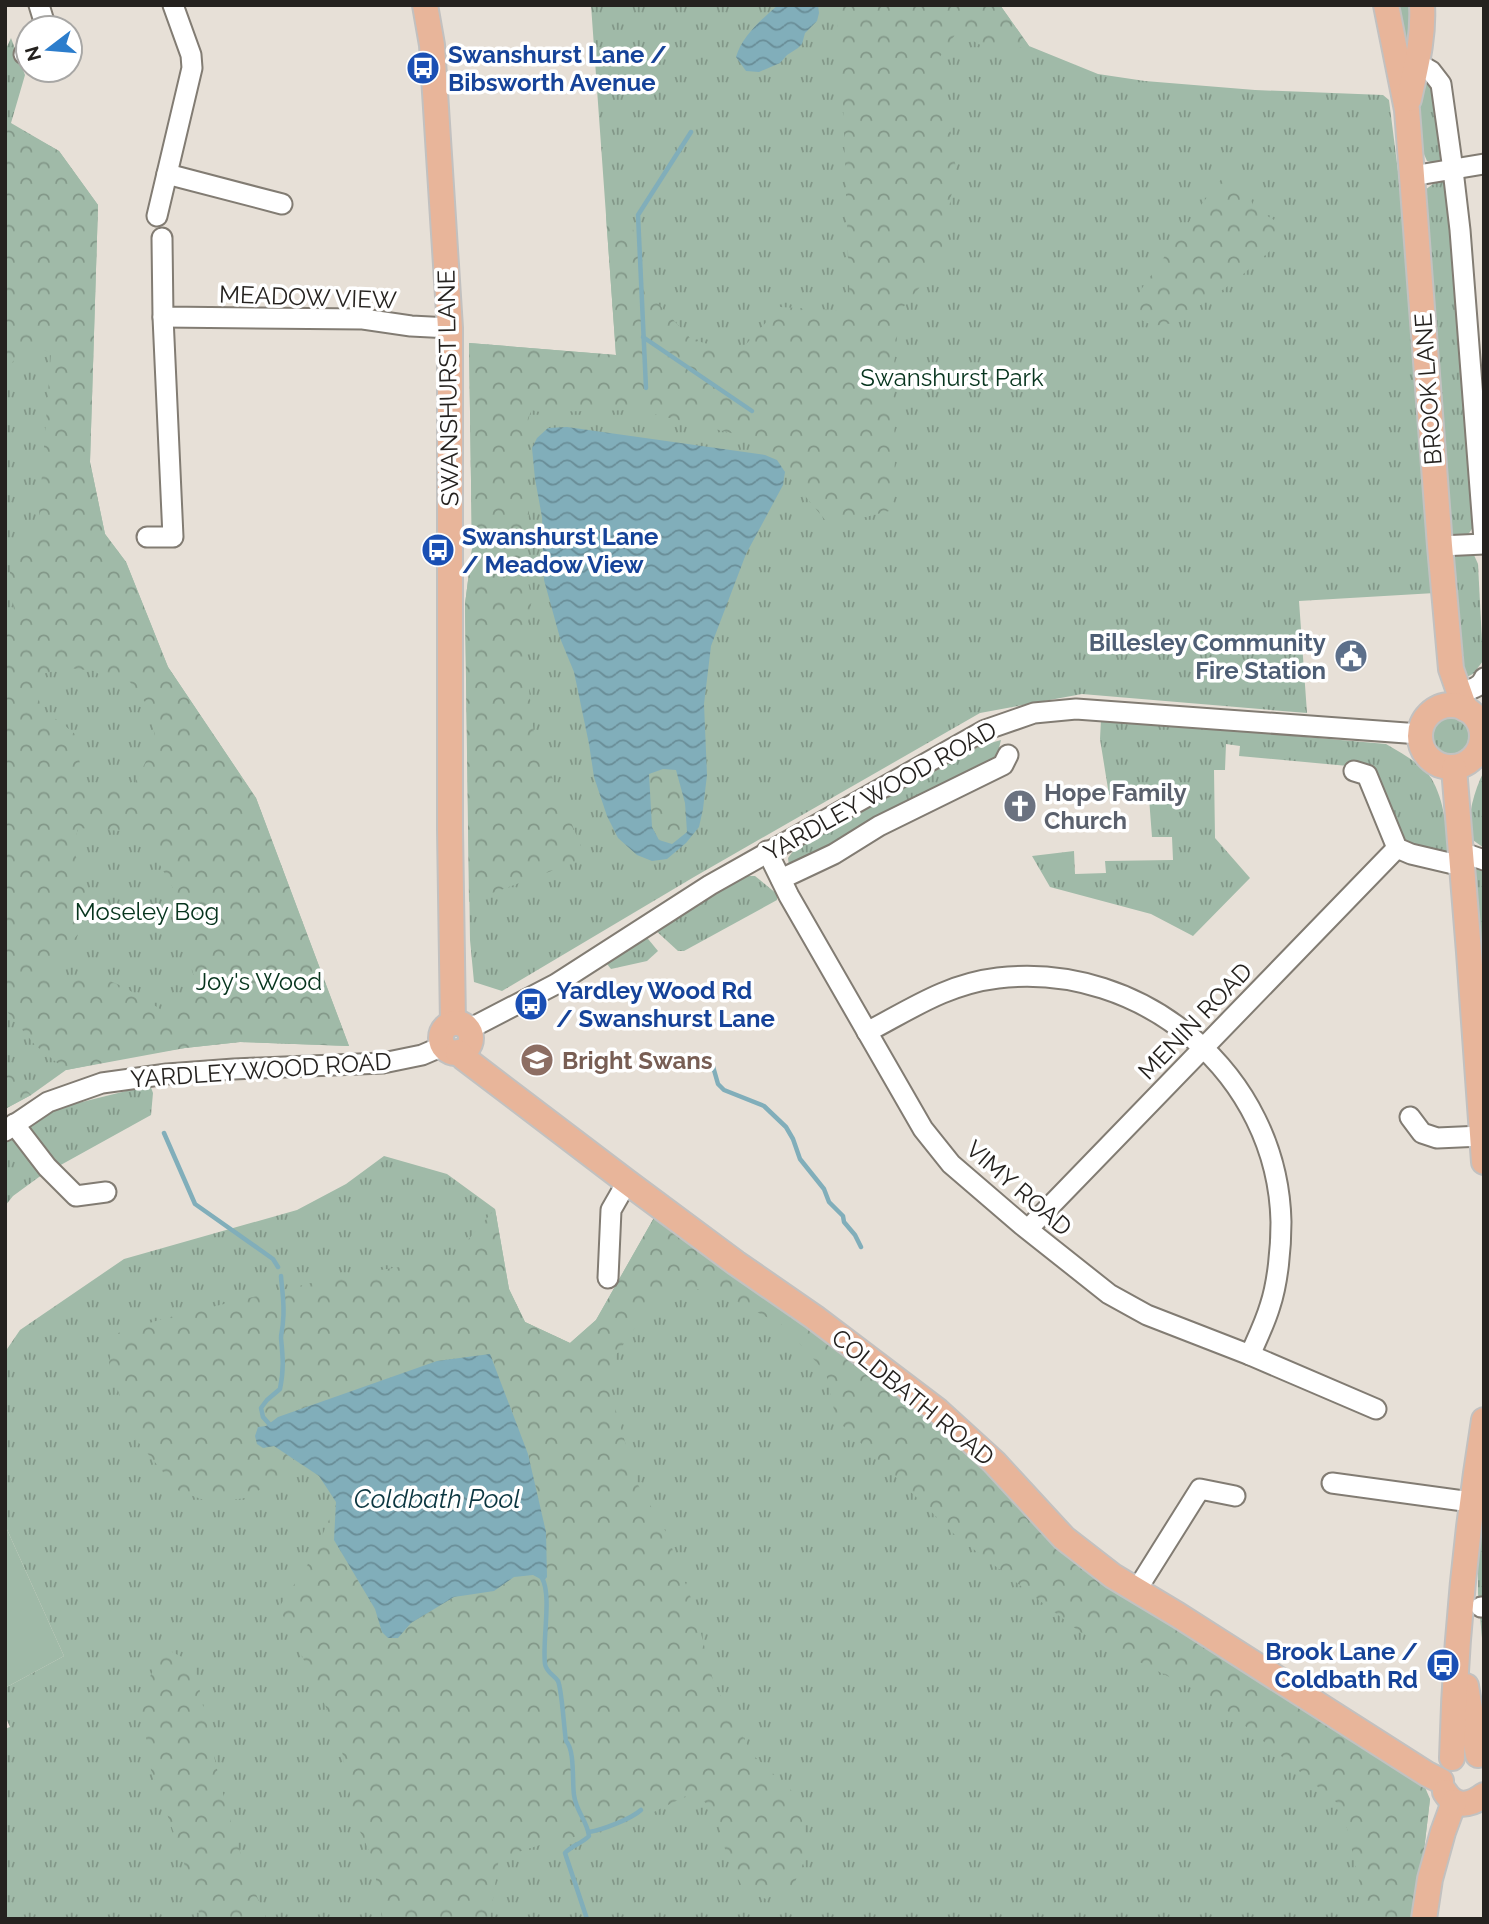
<svg xmlns="http://www.w3.org/2000/svg" width="1489" height="1924" font-family="Raleway,sans-serif">
<defs>
<pattern id="grass-tufts" width="24" height="20" patternUnits="userSpaceOnUse" patternTransform="scale(1.75)"><rect width="24" height="20" fill="#a0baa8"/><path d="M3 7l-1-3M5 7V3M7 7l1-3M15 17l-1-3M17 17v-4M19 17l1-3" fill="none" stroke="#829788"/></pattern>
<pattern id="forest-crowns" width="20" height="18" patternUnits="userSpaceOnUse" patternTransform="scale(1.75)"><rect width="20" height="18" fill="#a0baa8"/><path d="M2 6a3 3 0 1 1 6 0M12 15a3 3 0 1 1 6 0" fill="none" stroke="#829788"/></pattern>
<pattern id="water-waves" width="16" height="10" patternUnits="userSpaceOnUse" patternTransform="scale(1.75)"><rect width="16" height="10" fill="#81aeba"/><path d="M0 5q4-4 8 0t8 0" fill="none" stroke="#698d97"/></pattern>
</defs>
<rect width="100%" height="100%" fill="#e7e0d7"/>
<g fill="url(#grass-tufts)">
<path d="M591,5H1000L1029,46L1098,74L1145,81L1255,90L1383,95L1389,100L1405,227L1435,593L1299,601L1307,713L1082,694L980,713L694,877L502,991L474,982L470,940L465,604L472,549L469,343L616,355Z"/>
<path d="M1396,5H1411L1409,47L1402,46Z"/>
<path d="M11,38L25,75L11,123L59,151L98,205L90,462L105,534L126,562L168,667L256,798L349,1046L240,1042L185,1048L146,1054L66,1070L31,1095L5,1109V51Z"/>
<path d="M1419,77L1428,80L1432,89L1442,160L1439,164L1427,161L1419,143L1415,84Z"/>
<path d="M1437,181H1443L1446,186L1463,361L1474,526L1467,536L1454,538L1446,532L1425,190Z"/>
<path d="M1469,552L1474,555L1478,564L1483,661L1473,674L1460,680L1450,558L1458,553Z"/>
<circle cx="1451" cy="736" r="23"/>
<path d="M1101,719L1386,744C1401,753 1421,763 1431,778C1445,801 1446,829 1449,854L1401,842L1370,768L1239,756L1240,746L1226,744L1225,770H1214L1215,838L1250,878L1193,936L1151,914L1050,887L1032,856L1074,851L1075,874L1106,873L1105,861L1173,860L1172,837H1152L1149,798L1109,795L1100,739Z"/>
<path d="M1001,740L997,756L985,771L789,866L788,858L797,846L935,768L980,746Z"/>
<path d="M1484,771V848L1470,838C1467,816 1474,791 1484,771Z"/>
<path d="M1477,868H1484V1048L1471,877Z"/>
<path d="M742,876H755L777,894V900L684,951H678L653,928Z"/>
<path d="M644,934L658,951L647,961L611,969L603,959Z"/>
<path d="M150,1085L153,1093L151,1115L39,1177L13,1196L5,1206V1142L54,1109Z"/>
<path d="M384,1156L447,1174L495,1209L509,1289L525,1322L570,1343L596,1320L655,1216L1050,1535L1430,1799L1416,1919H5V1729L10,1727L5,1716V1688L64,1656L5,1525V1352L20,1330L124,1259L297,1210L346,1184Z"/>
<path d="M1484,1497V1661L1478,1593V1544Z"/>
</g>
<g fill="url(#forest-crowns)" fill-rule="evenodd">
<path d="M836,5H1000L1029,46L993,52L957,32L939,58L956,169L939,264L900,311L893,373L895,456L893,510L858,519L826,521L785,472L764,441L637,410L540,412L531,410L525,432L529,514L524,566L532,599L524,646L534,734L586,858L469,902L465,604L472,549L469,343L616,355L606,216H629L654,299L691,339L738,353L780,307L850,311L843,103Z"/>
<path d="M5,121L59,151L98,205L90,462L105,534L126,562L168,667L256,798L349,1046L240,1042L185,1048L66,1070L35,1045L5,1009V619L14,610L10,581V562L38,528L51,353L37,347L21,353L5,370ZM69,668L95,671L113,687L127,678L148,706L156,741L133,787L70,792L80,765L76,735L58,720L44,714L37,695L42,674ZM78,828L122,831L137,829L155,856L190,919L191,966L198,991L178,996L167,1013C141,998 119,980 88,975C75,973 62,978 49,979L51,968L78,934L87,904L83,873L73,850Z"/>
<path d="M1242,176L1254,208L1274,220L1284,239L1234,282L1174,323L1153,326L1134,316L1140,291L1201,205L1223,177Z"/>
<path d="M663,769L676,770L685,803L687,832L672,844L659,840L652,827L649,774Z"/>
<path d="M5,1068L31,1095L5,1109Z"/>
<path d="M495,1209L509,1289L525,1322L570,1343L596,1320L655,1216L815,1328L966,1446L1050,1535L1424,1785L1430,1799L1416,1919H1368L1342,1807L1213,1699L1080,1632L954,1534L836,1419L826,1373L784,1326L720,1293L675,1286L643,1316L616,1355L611,1394L637,1483L666,1532L694,1606L714,1684L753,1755L794,1793L810,1848L794,1884L766,1899L744,1890L728,1860L716,1816L696,1791L630,1824L540,1845L499,1858L490,1919H382L373,1859L355,1821L339,1735L279,1607L312,1558L337,1502L334,1540L375,1609L382,1632L398,1638L411,1623L454,1597L494,1591L514,1577L533,1575L544,1581L547,1577L546,1532L528,1454L501,1378L490,1354L437,1361L278,1417L266,1426L263,1448L274,1446L295,1460L272,1483L245,1498L212,1503L179,1491L133,1436L109,1363L115,1334L162,1319L336,1277L451,1259Z"/>
<path d="M164,1648L194,1663C212,1748 229,1840 267,1919H201L179,1847L151,1770L140,1697Z"/>
</g>
<path fill="#a0baa8" d="M5,1525L64,1656L5,1688Z"/>
<g fill="url(#water-waves)" fill-rule="evenodd">
<path d="M778,5H818L819,13L817,21L805,33L802,44L798,48L787,55L780,63L759,72L746,71L736,57C742,36 762,19 778,5Z"/>
<path d="M567,427L765,455L777,460L785,472L783,485L746,554L711,646L704,704L707,775L703,809L699,827L686,843L667,859L652,861L637,855L618,838L607,816L594,777L589,744L574,672L560,638L544,580L542,517L535,479L532,448L537,438L548,428ZM663,769L676,770L685,803L687,832L672,844L659,840L652,827L649,774Z"/>
<path d="M490,1354L528,1454L546,1532L547,1577L544,1581L533,1575L514,1577L494,1591L454,1597L411,1623L398,1638H388L382,1632L375,1609L334,1540L336,1502L319,1476L274,1446L263,1448L257,1444L255,1436L258,1427L266,1426L278,1417L437,1361Z"/>
</g>
<g fill="none" stroke-linecap="round" stroke-linejoin="round">
<g stroke="#81aeba" stroke-width="4.5">
<path d="M643,337L752,411"/>
<path d="M646,388L638,215L691,132"/>
<path d="M710,1056L718,1084L724,1090L764,1106L786,1127L793,1139L800,1159L824,1189L829,1202L843,1216L844,1222L855,1235L861,1247"/>
<path d="M164,1133L195,1204L273,1259L278,1267"/>
<path d="M271,1426L263,1417L261,1408L267,1400L280,1389C284,1369 283,1358 281,1338C281,1333 283,1327 283,1321C285,1306 282,1291 281,1276"/>
<path d="M542,1578C552,1595 542,1642 545,1664C546,1672 554,1675 558,1681C562,1690 564,1729 566,1741C575,1750 572,1781 574,1795C576,1812 587,1820 589,1836C581,1844 571,1846 565,1853L587,1919"/>
<path d="M589,1832C602,1830 631,1819 641,1810"/>
</g>
<defs>
<g id="minor">
<path d="M39,5L46,28"/>
<path d="M24,54L28,52"/>
<path d="M1417,63L1431,71L1441,84L1453,170L1460,230L1484,540"/>
<path d="M167,174L282,204"/>
<path d="M1412,176L1484,164"/>
<path d="M157,216L192,68L191,55L173,5"/>
<path d="M162,238L163,317L363,319L411,326L450,328"/>
<path d="M147,537H173L163,317"/>
<path d="M1440,546L1484,544"/>
<path d="M1460,693C1468,690 1481,688 1484,678"/>
<path d="M1482,738L1484,739"/>
<path d="M1354,771L1367,775L1397,848L1411,854L1462,866"/>
<path d="M767,851L789,896L923,1129L951,1164L1022,1225L1109,1294L1147,1315L1250,1355L1376,1409"/>
<path d="M1461,852L1484,860"/>
<path d="M781,879L834,854L879,826L1003,765L1008,755"/>
<path d="M469,1029L556,984L710,885L985,730L1034,713L1076,709L1420,734"/>
<path d="M867,1032C911,1009 947,984 998,978C1143,961 1278,1075 1281,1222C1281,1247 1278,1282 1270,1306C1265,1323 1257,1339 1250,1355"/>
<path d="M1410,1117L1422,1133L1437,1138L1482,1136"/>
<path d="M14,1124L47,1167L76,1196L106,1192"/>
<path d="M5,1131L48,1102L102,1083L167,1074L234,1069L383,1063L422,1055L443,1046"/>
<path d="M1028,1229L1397,848"/>
<path d="M608,1278L611,1210L627,1182"/>
<path d="M1332,1483L1471,1502"/>
<path d="M1136,1591L1200,1489L1235,1496"/>
<path d="M1481,1607H1484"/>
</g>
<g id="major">
<path d="M425,5L432,45L450,328V830L453,1023"/>
<path d="M1386,5L1407,110L1440,546L1451,669L1465,709"/>
<path d="M1409,99C1416,67 1424,37 1422,5"/>
<circle cx="1451" cy="736" r="31"/>
<path d="M1454,768L1469,952L1484,1162"/>
<circle cx="456" cy="1038" r="15"/>
<path d="M458,1052L464,1058L627,1182L736,1263L814,1317L938,1411L994,1462L1064,1538L1113,1576L1178,1615L1427,1774L1441,1781"/>
<path d="M1466,1686L1478,1755"/>
<path d="M1452,1758C1455,1644 1466,1532 1484,1420"/>
<path d="M1445,1792C1455,1808 1470,1806 1484,1795"/>
<path d="M1424,1919L1430,1879L1443,1832L1454,1802"/>
</g>
</defs>
<use href="#minor" stroke="#827c73" stroke-width="23"/>
<use href="#major" stroke="#c2c1c0" stroke-width="28"/>
<use href="#minor" stroke="#fff" stroke-width="19"/>
<use href="#major" stroke="#e8b59a" stroke-width="24"/>
</g>
<defs>
<symbol id="bus-disc" viewBox="-11 -11 22 22"><circle r="9.5" fill="#1a4fb4" stroke="#fff"/><path d="M-5-6H5V4H4V6H2V4H-2V6H-4V4H-5ZM-3.5-4V0h7V-4ZM-3.5 1.2v1.5H-2V1.2ZM2 1.2v1.5H3.5V1.2Z" fill="#fff"/></symbol>
<symbol id="civic-disc" viewBox="-11 -11 22 22"><circle r="9.5" fill="#5c6f8a" stroke="#fff"/><path d="M-.6-6.5H3V-4.5H.6V-3L4-1V1h2V6H-6V1h2V-1L-.6-3ZM-1.2 2.5V6h2.4V2.5Z" fill="#fff"/></symbol>
<symbol id="church-disc" viewBox="-11 -11 22 22"><circle r="9.5" fill="#6b7280" stroke="#fff"/><path d="M-1.2-6h2.4v3.5h3.3v2.4h-3.3V6h-2.4V-.1h-3.3v-2.4h3.3Z" fill="#fff"/></symbol>
<symbol id="school-disc" viewBox="-11 -11 22 22"><circle r="9.5" fill="#8d6e63" stroke="#fff"/><path d="M0-5L7-2L0 1L-7-2ZM-4 1L0 2.5L4 1V4Q0 6-4 4Z" fill="#fff"/></symbol>
</defs>
<g fill-rule="evenodd">
<use href="#bus-disc" x="404" y="49" width="38" height="38"/>
<use href="#bus-disc" x="419" y="531" width="38" height="38"/>
<use href="#civic-disc" x="1332" y="637" width="38" height="38"/>
<use href="#church-disc" x="1001" y="787" width="38" height="38"/>
<use href="#bus-disc" x="512" y="985" width="38" height="38"/>
<use href="#school-disc" x="518" y="1041" width="38" height="38"/>
<use href="#bus-disc" x="1424" y="1646" width="38" height="38"/>
</g>
<g text-anchor="middle" dominant-baseline="central" stroke-width="7" stroke-linejoin="round" paint-order="stroke">
<g font-size="24" font-weight="bold" fill="#164399" stroke="#fff" text-anchor="start">
<text x="448" y="54">Swanshurst Lane /<tspan x="448" dy="28">Bibsworth Avenue</tspan></text>
<text x="462" y="536">Swanshurst Lane<tspan x="462" dy="28">/ Meadow View</tspan></text>
<text x="556" y="990">Yardley Wood Rd<tspan x="556" dy="28">/ Swanshurst Lane</tspan></text>
<text x="1418" y="1651" text-anchor="end">Brook Lane /<tspan x="1418" dy="28">Coldbath Rd</tspan></text>
</g>
<g font-size="24" fill="#25221f" stroke="#fff">
<text transform="translate(308 297) rotate(2)">MEADOW VIEW</text>
<text transform="translate(448 388) rotate(-91)">SWANSHURST LANE</text>
<text transform="translate(1428 389) rotate(-94)">BROOK LANE</text>
<text transform="translate(880 791) rotate(-29)">YARDLEY WOOD ROAD</text>
<text transform="translate(1195 1021) rotate(-46)">MENIN ROAD</text>
<text transform="translate(261 1070) rotate(-4)">YARDLEY WOOD ROAD</text>
<text transform="translate(1019 1188) rotate(41)">VIMY ROAD</text>
<text transform="translate(913 1397) rotate(39)">COLDBATH ROAD</text>
</g>
<g font-size="24" fill="#06341d" stroke="#fff">
<text x="952" y="377">Swanshurst Park</text>
<text x="147" y="911">Moseley Bog</text>
<text x="259" y="981">Joy's Wood</text>
</g>
<g font-size="24" font-weight="bold" fill="#4e5e75" stroke="#fff" text-anchor="end">
<text x="1326" y="642">Billesley Community<tspan x="1326" dy="28">Fire Station</tspan></text>
</g>
<g font-size="24" font-weight="bold" fill="#5b616d" stroke="#fff" text-anchor="start">
<text x="1044" y="792">Hope Family<tspan x="1044" dy="28">Church</tspan></text>
</g>
<g font-size="24" font-weight="bold" fill="#785e54" stroke="#fff" text-anchor="start">
<text x="562" y="1060">Bright Swans</text>
</g>
<g font-size="26" font-style="italic" fill="#0b3640" stroke="#fff">
<text x="437" y="1499">Coldbath Pool</text>
</g>
</g>
<rect width="1489" height="1924" fill="none" stroke="#25221f" stroke-width="14"/>
<g transform="translate(49 49) rotate(254)"><circle r="33" fill="#ffffff" stroke="#a8a7a5" stroke-width="2"/>
<path d="M0-5L12 26L0 18L-12 26Z" fill="#2c7dcc"/>
<text y="-10" font-size="19" font-weight="bold" text-anchor="middle" fill="#25221f">N</text>
</g>
</svg>
